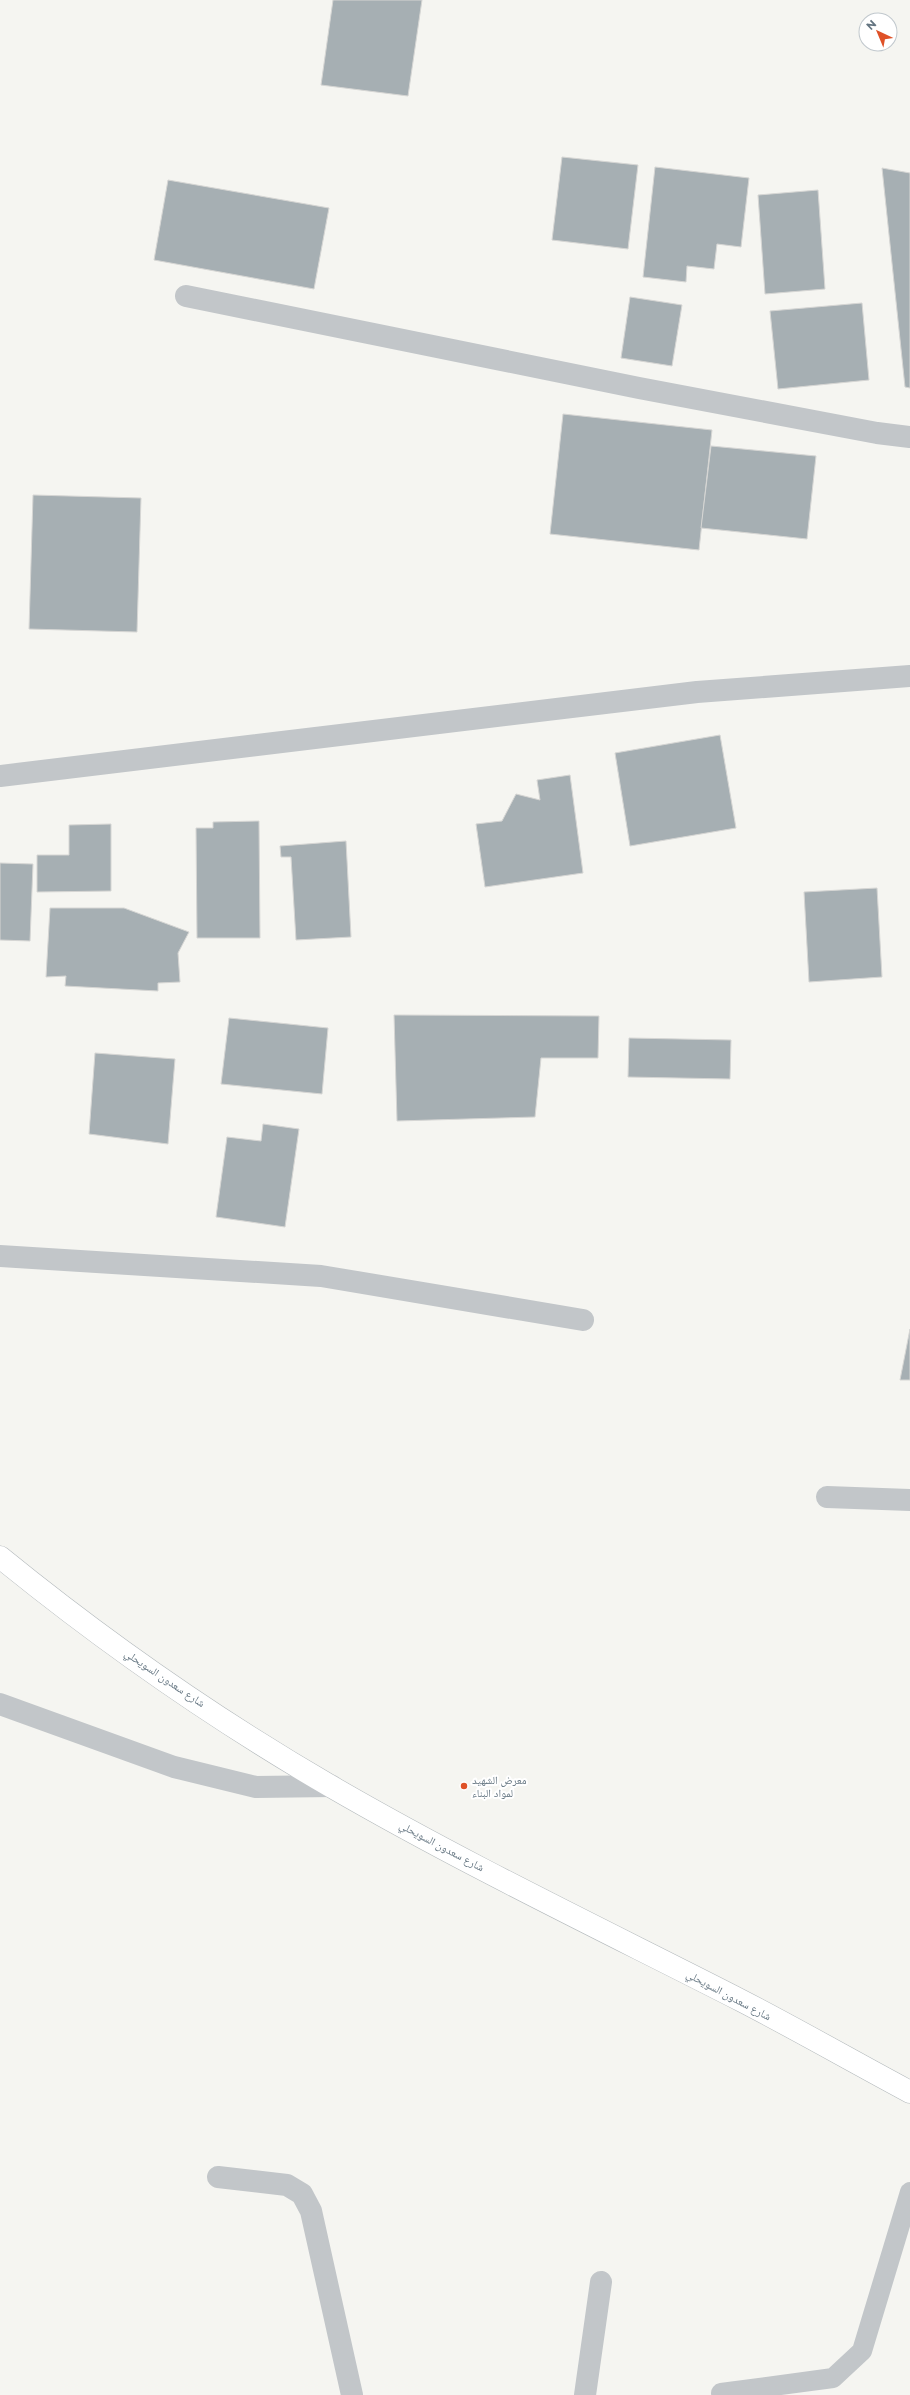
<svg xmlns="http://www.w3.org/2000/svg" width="910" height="2395" font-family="Montserrat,'Noto Naskh Arabic',sans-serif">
<rect width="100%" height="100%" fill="#f5f5f1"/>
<g fill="#a6afb3" stroke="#d6d6d4">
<path d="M333,0H422L408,96L321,85Z"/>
<path d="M562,157L638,165L628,249L552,240Z"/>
<path d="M655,167L749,178L741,247L717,244L714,269L687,266L686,282L643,277Z"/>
<path d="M882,168L910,173V388L905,387Z"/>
<path d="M168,180L329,208L314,289L154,260Z"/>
<path d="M818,190L825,289L765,294L758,195Z"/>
<path d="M630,297L682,305L672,366L621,358Z"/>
<path d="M862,303L869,380L778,389L770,311Z"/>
<path d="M563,414L712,430L699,550L550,534Z"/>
<path d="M711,446L816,456L807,539L701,528Z"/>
<path d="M33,495L141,498L137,632L29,629Z"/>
<path d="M720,735L736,828L630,846L615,753Z"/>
<path d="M570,775L583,873L485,887L476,824L502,821L516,794L540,800L537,780Z"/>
<path d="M259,821L260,938H197L196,828H213V822Z"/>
<path d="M111,824V891L37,892V855H69V825Z"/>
<path d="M346,841L351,937L296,940L291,857H281L280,846Z"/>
<path d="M0,863L33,864L30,941L0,940Z"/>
<path d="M877,888L882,977L809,982L804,892Z"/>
<path d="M50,908H124L189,932L178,953L180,982L158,983V991L65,986L66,976L46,977Z"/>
<path d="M394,1015L599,1016L598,1058H541L535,1117L397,1121Z"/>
<path d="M229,1018L328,1028L322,1094L221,1084Z"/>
<path d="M629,1038L731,1040L730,1079L628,1077Z"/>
<path d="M95,1053L175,1059L168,1144L89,1134Z"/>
<path d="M263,1124L299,1129L285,1227L216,1217L227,1137L261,1141Z"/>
<path d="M910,1329V1380H900Z"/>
</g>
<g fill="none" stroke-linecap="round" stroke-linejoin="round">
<defs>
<path id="secondary" d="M0,1557C102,1640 218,1721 332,1787C465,1864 605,1931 742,2001C798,2030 854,2062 910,2092"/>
</defs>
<use href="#secondary" stroke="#b2b8bb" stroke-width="23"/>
<path stroke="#c2c6c9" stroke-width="20" d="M721,2393L833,2378L862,2351L910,2192"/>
<g stroke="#c2c6c9" stroke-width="22">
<path d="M186,296L639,388L877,433L910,437"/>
<path d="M0,776L697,692L910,676"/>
<path d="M0,1256L321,1276L583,1320"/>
<path d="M827,1497L910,1500"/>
<path d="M0,1704L174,1767L256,1787L332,1786"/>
<path d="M218,2177L287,2185L302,2194L311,2211L352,2395"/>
<path d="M585,2395L601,2282"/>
</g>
<use href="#secondary" stroke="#fff" stroke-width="22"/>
</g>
<circle fill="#df5127" stroke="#fff" stroke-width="1.5" cx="464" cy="1786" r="4"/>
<g text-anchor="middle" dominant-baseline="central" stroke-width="4" stroke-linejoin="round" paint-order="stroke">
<g font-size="11" fill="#647581" stroke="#fff">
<text transform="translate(165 1678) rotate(34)">شارع سعدون السويحلي</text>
<text transform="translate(442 1846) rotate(28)">شارع سعدون السويحلي</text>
<text transform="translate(729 1995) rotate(28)">شارع سعدون السويحلي</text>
</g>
<g font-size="11" fill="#647581" stroke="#fff" text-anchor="start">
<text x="472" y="1780">معرض الشهيد<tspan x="472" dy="13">لمواد البناء</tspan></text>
</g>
</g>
<g transform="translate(878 32) rotate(316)"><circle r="19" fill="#ffffff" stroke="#c1c8cd"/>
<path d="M0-3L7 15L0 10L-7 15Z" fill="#df5127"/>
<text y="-6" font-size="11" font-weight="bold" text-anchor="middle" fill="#647581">N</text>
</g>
</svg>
